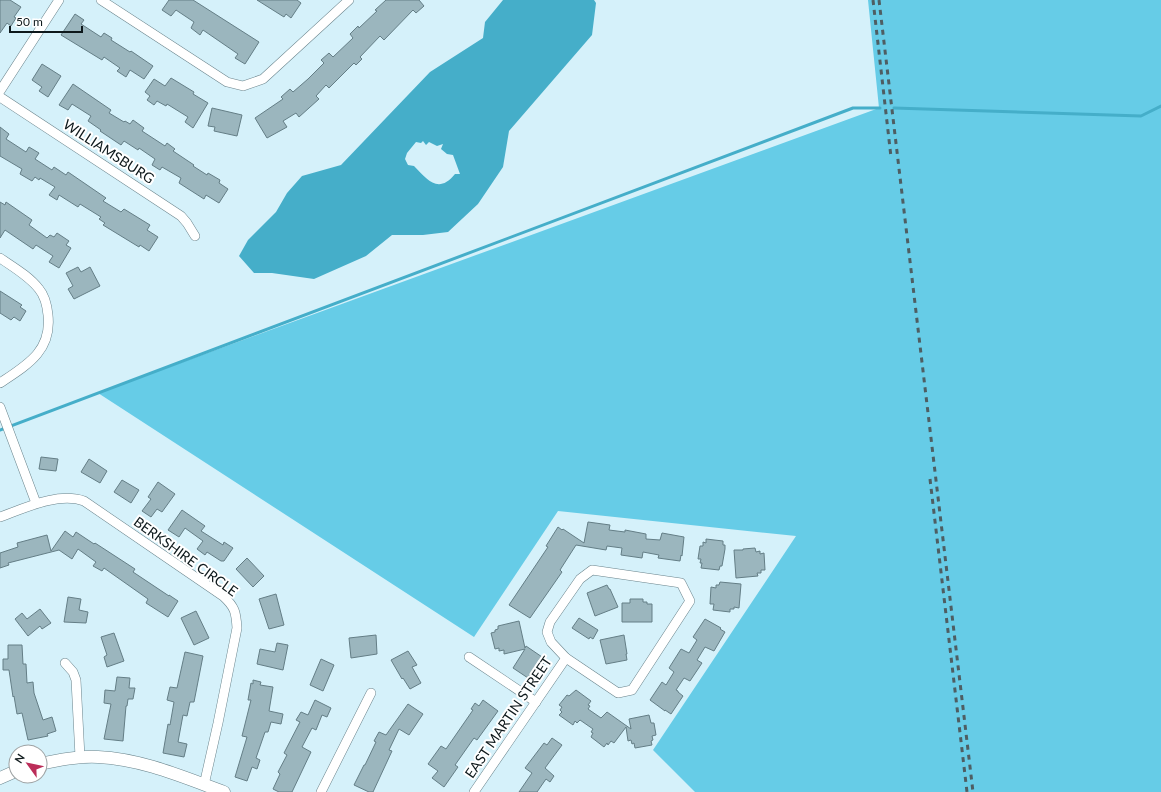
<svg xmlns="http://www.w3.org/2000/svg" width="1161" height="792" font-family="Lato,sans-serif">
<rect width="100%" height="100%" fill="#d5f1fa"/>
<path fill="#66cce7" d="M868,0H1161V792H695L653,750L796,536L558,511L474,637L98,393L879,108Z"/>
<path fill="#45aec9" fill-rule="evenodd" d="M503,0H594L596,3L592,35L509,131L503,167L478,204L448,232L423,235H392L366,256L314,279L272,273H254L239,256L248,240L276,212L287,193L302,176L341,165L430,72L483,38L485,22ZM423,141L426,145L429,142L437,146L443,144L441,149L447,154L453,155L460,174H455C438,195 427,179 414,166L408,165L405,159L407,153L416,142L421,143Z"/>
<g fill="none" stroke-linecap="round" stroke-linejoin="round">
<g stroke="#45aec9" stroke-width="3">
<path d="M894,108L1141,116L1161,106"/>
<path d="M0,430L853,108H880"/>
</g>
</g>
<g fill="#9bb6be" stroke="#647e86">
<path d="M0,0H10L21,7L14,17L16,18L11,26L7,23L0,33Z"/>
<path d="M169,0H193L259,42L245,64L235,58L238,54L203,30L200,35L191,28L194,22L176,10L171,16L162,10Z"/>
<path d="M257,0H297L301,3L291,18L286,14L284,17Z"/>
<path d="M386,0H419L424,6L416,13L413,10L384,40L380,36L360,57L362,59L356,65L354,63L329,88L326,85L316,96L319,99L299,117L296,113L283,121L287,127L267,138L255,118L283,99L281,97L290,89L293,92L308,79L324,63L321,60L329,53L333,57L353,38L350,34L358,26L359,28L377,11L375,10Z"/>
<path d="M75,14L84,20L81,24L101,37L104,33L112,38L111,40L130,52L131,51L153,66L144,79L130,70L126,77L117,71L120,68L104,57L102,60L61,35Z"/>
<path d="M42,64L61,76L48,97L39,91L42,87L32,80Z"/>
<path d="M171,78L194,92L193,94L208,103L193,128L185,122L188,117L167,104L166,106L157,101L154,105L147,100L150,96L145,92L154,79L165,86Z"/>
<path d="M73,84L111,110L109,113L124,122L125,121L130,124L133,120L144,128L142,131L165,146L167,143L175,149L173,151L194,165L193,166L207,175L208,173L220,180L219,183L228,189L219,203L206,195L204,199L179,183L181,178L162,167L160,170L152,165L155,159L139,148L138,150L124,141L121,145L100,131L101,130L88,121L91,116L72,104L68,110L59,105Z"/>
<path d="M212,108L242,115L237,136L214,131L215,127L208,126Z"/>
<path d="M0,127L9,134L6,139L26,152L29,147L39,153L35,159L52,170L54,167L66,175L68,172L106,198L103,201L121,212L124,209L150,225L147,230L158,237L149,251L140,245L139,247L103,225L105,223L99,219L101,217L80,204L78,207L59,195L57,200L49,195L55,187L40,178L39,180L35,177L32,181L20,174L22,169L0,156Z"/>
<path d="M0,202L5,205L6,202L32,220L29,225L47,238L50,235L54,237L57,233L69,241L66,245L71,248L59,268L49,262L53,256L36,245L33,249L5,230L0,238Z"/>
<path d="M78,267L81,272L90,267L100,286L74,299L68,289L73,286L66,273Z"/>
<path d="M0,291L22,305L20,307L26,311L20,321L14,317L11,320L0,313Z"/>
<path d="M41,457L58,459L56,471L39,469Z"/>
<path d="M89,459L107,471L100,483L81,472Z"/>
<path d="M122,480L139,490L131,503L114,492Z"/>
<path d="M158,482L175,494L162,512L157,509L151,517L142,511L151,499L148,497Z"/>
<path d="M182,510L205,526L201,531L223,545L224,542L233,548L224,561H221L207,552L205,555L197,549L203,541L185,528L179,537L168,530Z"/>
<path d="M588,522L610,525L609,530L625,532V530L646,534V539L660,540L662,533L684,537L682,556L681,555L680,561L658,558L659,555L643,552L642,558L621,555L622,548L607,546L606,550L576,545L560,570L562,572L530,618L509,605L548,547L546,546L558,527L562,530L563,529L584,543Z"/>
<path d="M65,531L73,537L76,532L94,544L95,543L135,569L133,572L169,596V595L178,601L168,617L146,603L148,599L104,568L102,571L93,566L96,562L78,549L72,559L59,550L8,563L9,565L0,568V553L18,547L17,543L47,535L51,551Z"/>
<path d="M706,539L723,541V545H725V549L722,566H720L719,570L701,568L702,563H700L701,559H698L700,546H703V542L706,543Z"/>
<path d="M755,548L756,552L760,551V554L764,553L765,570H761V573H757L758,576L736,578L734,550H743V549Z"/>
<path d="M247,558L264,576L253,587L236,569Z"/>
<path d="M720,582L741,584L739,608L734,607V609H730V612L713,610L714,604H710L711,587L716,588V585H719Z"/>
<path d="M607,585L609,589H610L618,607L595,616L587,593Z"/>
<path d="M276,594L284,625L269,629L259,599Z"/>
<path d="M68,597L81,599L79,610L88,612L86,623L64,622Z"/>
<path d="M630,599H643V602H647V604H652V622H622V603H630Z"/>
<path d="M40,609L51,623L42,629L40,626L28,636L15,619L22,613L27,619Z"/>
<path d="M196,611L209,638L194,645L181,618Z"/>
<path d="M579,618L598,630L593,639L590,637L589,639L572,628Z"/>
<path d="M705,619L721,628L720,629L725,632L714,651L705,647L697,660L702,663L690,681L684,678L676,690L678,691V692L683,696L671,714L665,710V711L650,700L662,682L666,685L674,672L669,668L681,649L689,653L697,640L693,637Z"/>
<path d="M519,621L525,648L526,646L545,659L542,663L544,664L536,676L535,675L531,680L513,668L525,649L504,654V650L499,651V648L495,649L491,633L495,632V630L498,629V626Z"/>
<path d="M114,633L124,661L107,667L104,657L107,655L101,637Z"/>
<path d="M376,635L377,654L351,658L349,638Z"/>
<path d="M624,635L627,654H626L627,660L606,664L600,640Z"/>
<path d="M277,643L288,645L283,670L257,664L260,649L275,652Z"/>
<path d="M8,645H22L23,664H26L27,683L33,682L34,693L43,720L52,717L56,731L47,734L48,736L28,740L22,713L17,714L14,696L13,697L9,670H3V659H8Z"/>
<path d="M408,651L417,665L412,667L421,683L410,689L403,678L402,679L391,660Z"/>
<path d="M185,652L203,656L194,702H190L187,716L183,715L178,742L187,744L184,757L163,753L168,724L170,725L174,702L167,700L170,687L177,688Z"/>
<path d="M321,659L334,665L323,691L310,685Z"/>
<path d="M117,677L130,678L129,688H135L133,699H128L127,706H126L123,741L104,739L111,704L104,703L105,690L115,691Z"/>
<path d="M253,680L261,682L260,685L273,687L269,711L283,714L281,724L271,722L268,732H265L256,758L260,760L257,769L252,767L247,781L235,777L247,737L242,736L251,700H248L251,683L253,684Z"/>
<path d="M576,690L591,701L588,705L590,706L588,709L601,718L607,712L631,729L629,719L649,715L651,723H654L656,735L652,736L653,740L651,741L652,745L635,748L634,743L632,744L631,740L628,741L626,727L614,743L611,741L608,745L607,743L604,747L591,737L593,733L591,732L593,729L580,720L577,723L575,721L573,725L559,715L562,712L560,710L562,707L559,705L567,695L569,696Z"/>
<path d="M315,700L331,708L327,717L322,715L316,730L312,728L302,747L311,752L292,792H279L273,789L280,774L278,772L287,755L284,753L300,722L296,720L301,712L308,715Z"/>
<path d="M483,700L498,711L477,740L474,738L455,765L458,767L444,787L432,778L438,771L428,764L441,746L446,749L473,710L471,709L475,703L479,706Z"/>
<path d="M408,704L423,714L409,735L399,729L389,750L392,751L373,792H369L354,785L364,765H365L376,742L374,741L379,732L386,735Z"/>
<path d="M552,738L562,745L545,768L554,776L550,782L546,779L537,792H519L532,773L525,768L544,743L547,745Z"/>
</g>
<g fill="none" stroke-linecap="round" stroke-linejoin="round">
<defs>
<g id="street">
<path d="M101,0L227,82L243,86L263,79L349,0"/>
<path d="M0,91L59,0"/>
<path d="M0,97L181,216L187,223L195,236"/>
<path d="M0,258C13,267 29,276 39,289C45,296 47,305 48,315C52,351 27,365 0,383"/>
<path d="M0,407L36,503"/>
<path d="M0,517C25,508 58,492 84,501L223,596C235,607 236,612 237,628L218,723L204,785"/>
<path d="M592,570L681,583L690,601L632,690L618,693L566,658L551,642L547,632L550,622L580,579Z"/>
<path d="M469,657L536,702"/>
<path d="M65,663L73,672L76,680L80,757"/>
<path d="M321,792L371,693"/>
<path d="M474,792L566,658"/>
</g>
<g id="secondary">
<path d="M40,764C59,760 78,756 98,757C142,759 183,777 224,792"/>
<path d="M0,778L16,771"/>
</g>
</defs>
<use href="#street" stroke="#6a848c" stroke-width="10"/>
<use href="#secondary" stroke="#6a848c" stroke-width="13"/>
<use href="#street" stroke="#fff" stroke-width="9"/>
<use href="#secondary" stroke="#fff" stroke-width="12"/>
<g stroke="#4e5e63" stroke-width="3" stroke-dasharray="5 5" stroke-linecap="butt">
<path d="M873,0L891,157"/>
<path d="M879,0L973,792"/>
<path d="M930,479L967,792"/>
</g>
</g>
<g text-anchor="middle" dominant-baseline="central" stroke-width="4" stroke-linejoin="round" paint-order="stroke">
<g font-size="14" fill="#0d181b" stroke="#fff">
<text transform="translate(109 151) rotate(33)">WILLIAMSBURG</text>
<text transform="translate(186 556) rotate(36)">BERKSHIRE CIRCLE</text>
<text transform="translate(508 717) rotate(-56)">EAST MARTIN STREET</text>
</g>
</g>
<g transform="translate(28 764) rotate(303)"><circle r="19" fill="#ffffff" stroke="#9ea3a4"/>
<path d="M0-3L7 15L0 10L-7 15Z" fill="#bb2d59"/>
<text y="-6" font-size="11" font-weight="bold" text-anchor="middle" fill="#0d181b">N</text>
</g>
<path d="M10 26v6h72v-6" fill="none" stroke="#0d181b" stroke-width="2"/>
<text x="16" y="26" font-size="12" fill="#0d181b" stroke="#ffffff" stroke-width="3" paint-order="stroke">50 m</text>
</svg>
